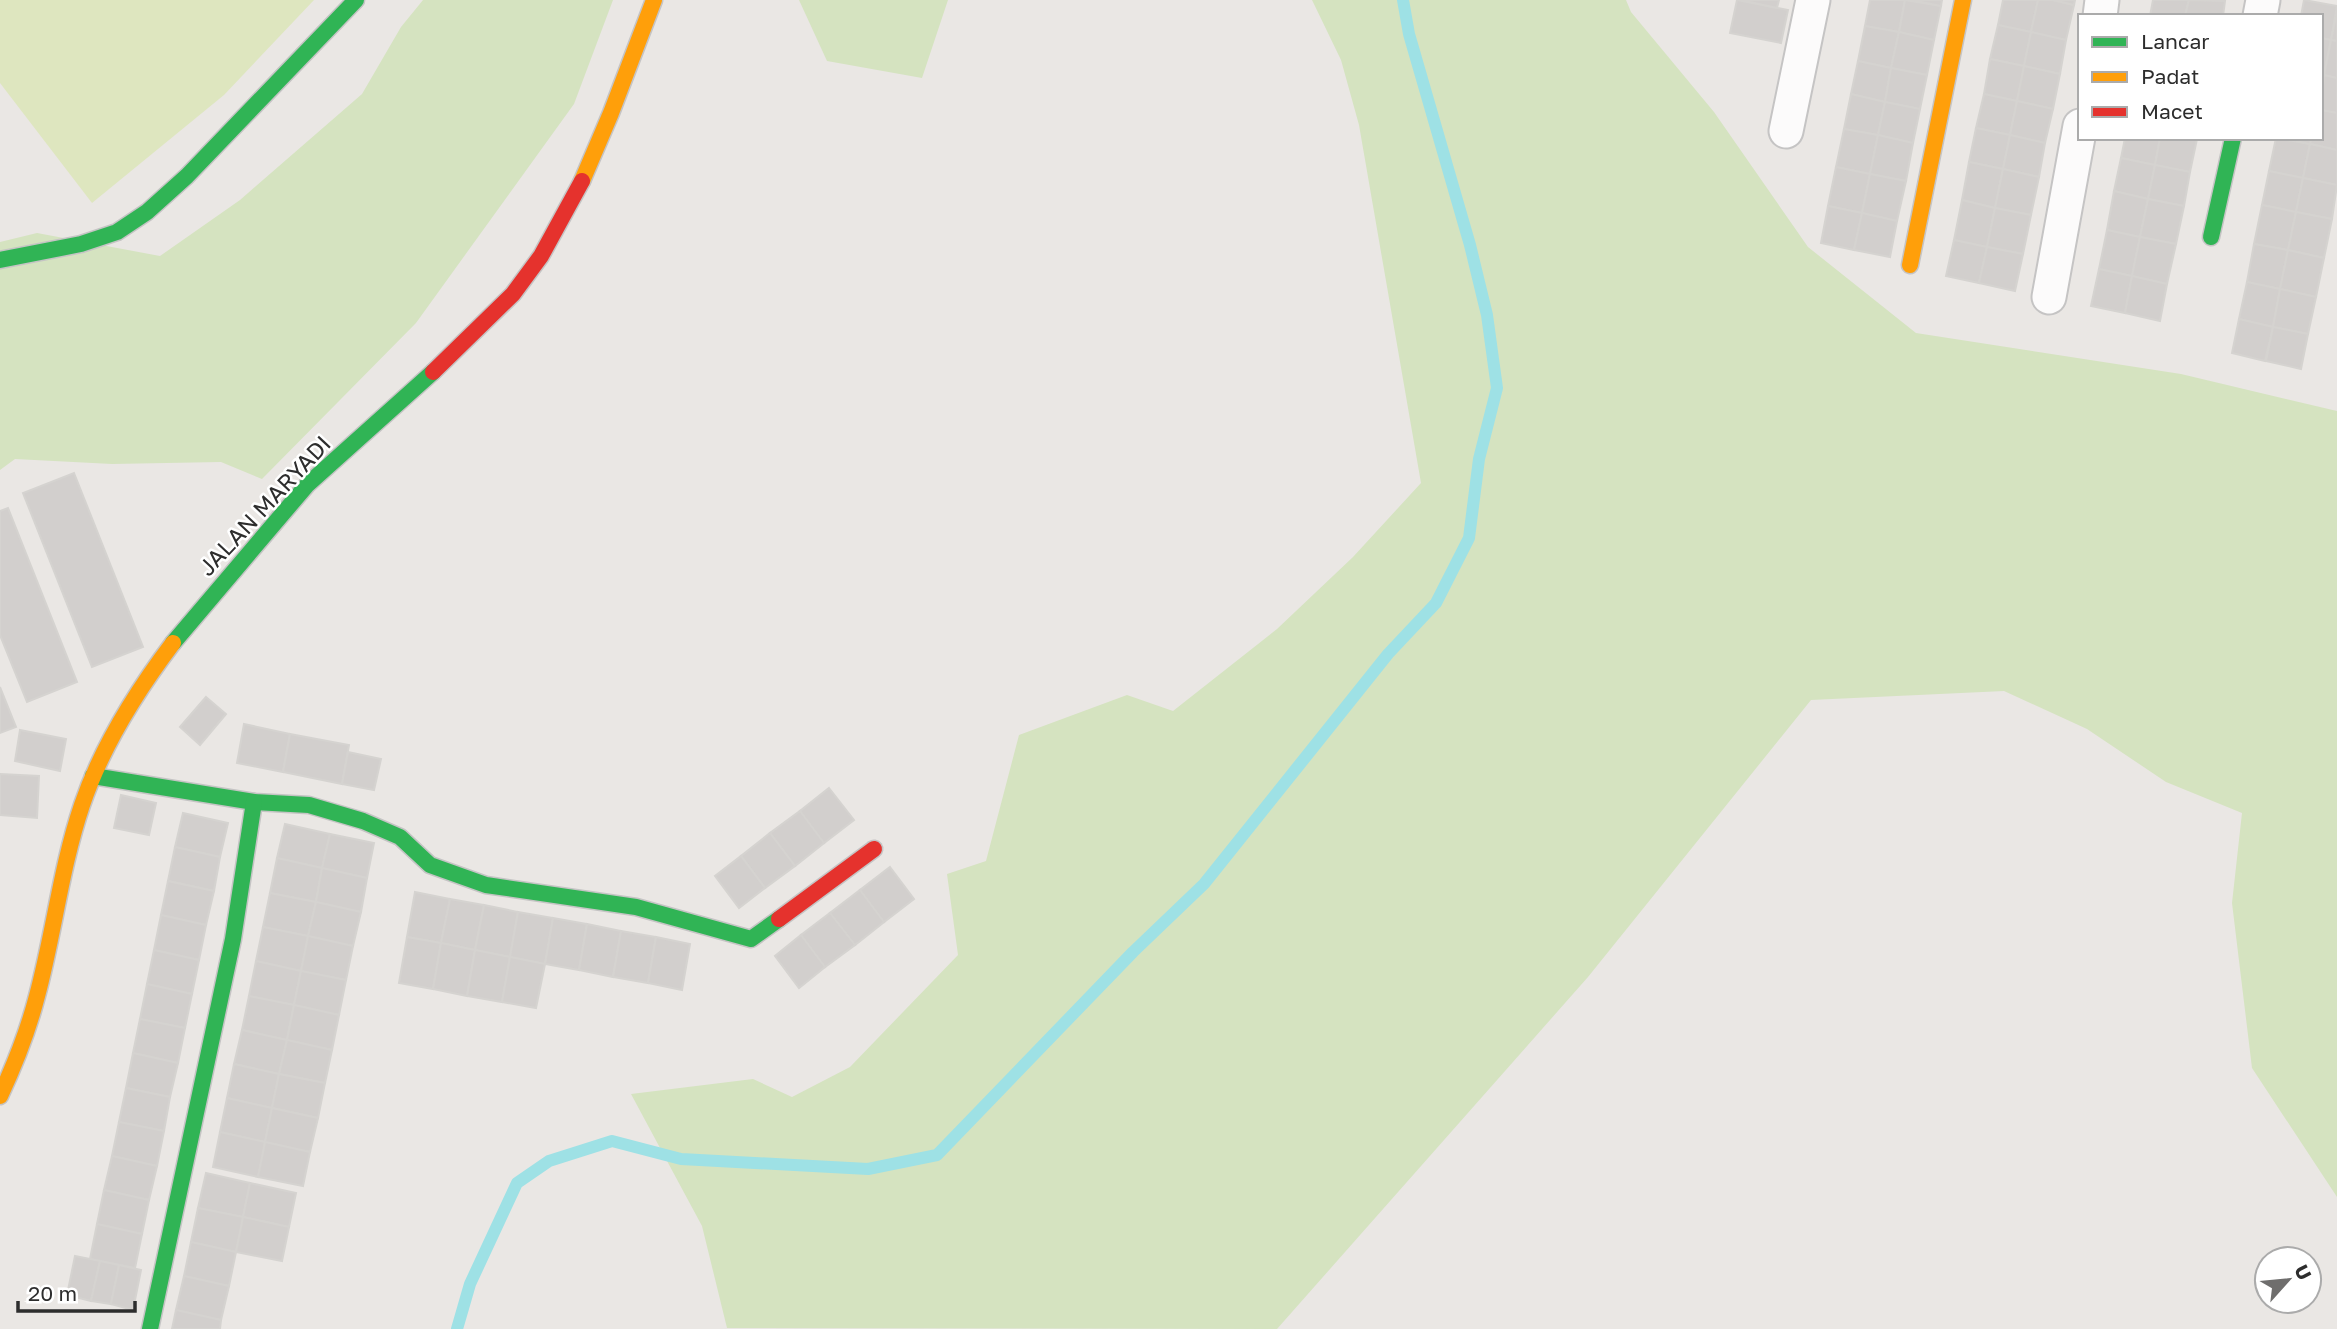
<svg xmlns="http://www.w3.org/2000/svg" width="2337" height="1329" font-family="'Golos Text',sans-serif">
<rect width="100%" height="100%" fill="#eae7e4"/>
<g fill="#d5e3c0">
<path d="M423,0H613L574,104L416,323L262,479L221,462L112,464L15,459L0,470V242L37,233L160,256L240,200L362,94L401,27Z"/>
<path d="M799,0H948L922,78L827,61Z"/>
<path d="M1312,0H1626L1631,12L1714,112L1808,247L1916,333L2181,374L2337,411V1197L2252,1068L2232,903L2242,813L2166,782L2087,729L2004,691L1811,700L1588,977L1277,1329L727,1328L702,1226L631,1094L753,1079L792,1097L850,1067L958,955L947,874L986,861L1019,735L1127,695L1173,711L1277,629L1353,557L1421,483L1359,125L1341,60Z"/>
</g>
<path fill="#dee6bf" d="M0,0H314L224,95L92,203L0,83Z"/>
<g fill="none" stroke-linecap="round" stroke-linejoin="round">
<path stroke="#9ee1e5" stroke-width="12" d="M457,1329L470,1284L517,1183L549,1161L612,1141L681,1159L868,1169L937,1155L1133,952L1204,884L1388,654L1436,603L1469,538L1479,459L1497,388L1487,315L1470,245L1409,34L1403,0"/>
</g>
<g fill="#d2cfcd" stroke="#d5d3d0" stroke-width="2">
<path d="M1737,0L1788,10L1781,43L1730,33Z"/>
<path d="M1741,0H1779L1777,8Z"/>
<path d="M1870,0H1905L1899,32L1865,26Z"/>
<path d="M1905,0L1941,6L1934,40L1899,32Z"/>
<path d="M1911,0H1942L1941,6Z"/>
<path d="M2003,0H2038L2031,32L1998,25Z"/>
<path d="M2038,0H2053L2074,5L2066,40L2031,32Z"/>
<path d="M2053,0H2075L2074,5Z"/>
<path d="M2153,0H2189L2185,16H2150Z"/>
<path d="M2189,0L2225,1L2223,16H2185Z"/>
<path d="M2304,0L2337,6L2331,40L2321,38V16H2301Z"/>
<path d="M2337,12V41L2331,40Z"/>
<path d="M1998,25L2031,32L2024,66L1990,59Z"/>
<path d="M1865,26L1899,32L1891,68L1858,61Z"/>
<path d="M1899,32L1934,40L1927,75L1891,68Z"/>
<path d="M2031,32L2066,40L2060,74L2024,66Z"/>
<path d="M2321,38L2331,40L2324,75H2321Z"/>
<path d="M2331,40L2337,41V78L2324,75Z"/>
<path d="M1990,59L2024,66L2017,101L1984,94Z"/>
<path d="M1858,61L1891,68L1885,102L1851,94Z"/>
<path d="M2024,66L2060,74L2053,109L2017,101Z"/>
<path d="M1891,68L1927,75L1920,109L1885,102Z"/>
<path d="M2324,75L2337,78V113L2321,110Z"/>
<path d="M1851,94L1885,102L1878,135L1844,129Z"/>
<path d="M1984,94L2017,101L2010,135L1976,128Z"/>
<path d="M2017,101L2053,109L2045,143L2010,135Z"/>
<path d="M1885,102L1920,109L1913,143L1878,135Z"/>
<path d="M2321,110L2337,113V150L2310,144L2311,138H2321Z"/>
<path d="M1976,128L2010,135L2003,169L1969,162Z"/>
<path d="M1844,129L1878,135L1870,174L1836,167Z"/>
<path d="M1878,135L1913,143L1906,181L1870,174Z"/>
<path d="M2010,135L2045,143L2039,177L2003,169Z"/>
<path d="M2125,138H2160L2155,165L2121,158Z"/>
<path d="M2160,138L2197,139L2190,172L2155,165Z"/>
<path d="M2276,138L2310,144L2303,178L2269,171Z"/>
<path d="M2281,138H2311L2310,144Z"/>
<path d="M2310,144L2337,150V185L2303,178Z"/>
<path d="M2121,158L2155,165L2148,199L2114,191Z"/>
<path d="M1969,162L2003,169L1995,208L1962,200Z"/>
<path d="M2155,165L2190,172L2184,206L2148,199Z"/>
<path d="M1836,167L1870,174L1862,213L1828,206Z"/>
<path d="M2003,169L2039,177L2031,215L1995,208Z"/>
<path d="M2269,171L2303,178L2296,212L2262,205Z"/>
<path d="M1870,174L1906,181L1897,221L1862,213Z"/>
<path d="M2303,178L2337,185L2332,219L2296,212Z"/>
<path d="M2114,191L2148,199L2140,237L2107,230Z"/>
<path d="M2148,199L2184,206L2176,244L2140,237Z"/>
<path d="M1962,200L1995,208L1987,247L1954,240Z"/>
<path d="M2262,205L2296,212L2288,250L2254,244Z"/>
<path d="M1828,206L1862,213L1854,250L1821,243Z"/>
<path d="M1995,208L2031,215L2023,254L1987,247Z"/>
<path d="M2296,212L2332,219L2324,258L2288,250Z"/>
<path d="M1862,213L1897,221L1890,257L1854,250Z"/>
<path d="M2107,230L2140,237L2132,276L2099,269Z"/>
<path d="M2140,237L2176,244L2167,284L2132,276Z"/>
<path d="M1954,240L1987,247L1979,283L1946,276Z"/>
<path d="M2254,244L2288,250L2280,289L2247,282Z"/>
<path d="M1987,247L2023,254L2015,291L1979,283Z"/>
<path d="M2288,250L2324,258L2316,297L2280,289Z"/>
<path d="M2099,269L2132,276L2125,313L2091,306Z"/>
<path d="M2132,276L2167,284L2160,321L2125,313Z"/>
<path d="M2247,282L2280,289L2273,327L2239,319Z"/>
<path d="M2280,289L2316,297L2308,334L2273,327Z"/>
<path d="M2239,319L2273,327L2265,361L2232,353Z"/>
<path d="M2273,327L2308,334L2301,369L2266,361Z"/>
<path d="M74,473L143,647L92,667L23,493Z"/>
<path d="M8,508L77,682L27,702L0,635V511Z"/>
<path d="M0,687L16,727L0,733Z"/>
<path d="M206,697L226,714L200,745L180,727Z"/>
<path d="M244,724L290,734L283,772L237,763Z"/>
<path d="M20,730L66,739L60,771L15,761Z"/>
<path d="M290,734L349,745L342,784L283,772Z"/>
<path d="M348,752L381,759L374,790L342,784Z"/>
<path d="M0,774L39,776L37,818L0,815Z"/>
<path d="M829,788L854,820L824,843L800,811Z"/>
<path d="M121,795L156,803L149,835L114,828Z"/>
<path d="M800,811L824,843L795,866L770,833Z"/>
<path d="M183,813L228,823L220,857L175,847Z"/>
<path d="M285,824L330,834L322,868L277,858Z"/>
<path d="M770,833L795,866L765,888L741,856Z"/>
<path d="M330,834L374,843L367,878L322,868Z"/>
<path d="M175,847L220,857L214,891L168,881Z"/>
<path d="M741,856L765,888L739,908L715,876Z"/>
<path d="M277,858L322,868L316,902L270,893Z"/>
<path d="M890,867L914,899L884,922L860,890Z"/>
<path d="M322,868L367,878L361,912L316,902Z"/>
<path d="M168,881L214,891L206,925L161,915Z"/>
<path d="M860,890L884,922L855,945L830,913Z"/>
<path d="M415,892L450,899L441,943L407,937Z"/>
<path d="M270,893L316,902L308,936L263,927Z"/>
<path d="M450,899L484,905L475,950L441,943Z"/>
<path d="M316,902L361,912L353,946L308,936Z"/>
<path d="M484,905L518,912L510,957L475,950Z"/>
<path d="M518,912L553,918L545,964L510,957Z"/>
<path d="M830,913L855,945L825,967L801,935Z"/>
<path d="M161,915L206,925L199,960L154,950Z"/>
<path d="M553,918L587,924L579,970L545,964Z"/>
<path d="M587,924L621,931L613,977L579,970Z"/>
<path d="M263,927L308,936L301,971L256,961Z"/>
<path d="M621,931L656,937L648,983L613,977Z"/>
<path d="M801,935L825,967L799,988L775,956Z"/>
<path d="M308,936L353,946L346,980L301,971Z"/>
<path d="M407,937L441,943L433,989L399,983Z"/>
<path d="M656,937L690,944L682,990L648,983Z"/>
<path d="M441,943L475,950L467,996L433,989Z"/>
<path d="M154,950L199,960L192,994L147,984Z"/>
<path d="M475,950L510,957L502,1002L467,996Z"/>
<path d="M510,957L545,964L536,1008L502,1002Z"/>
<path d="M256,961L301,971L294,1005L249,996Z"/>
<path d="M301,971L346,980L339,1015L294,1005Z"/>
<path d="M147,984L192,994L185,1028L140,1019Z"/>
<path d="M249,996L294,1005L287,1040L242,1030Z"/>
<path d="M294,1005L339,1015L332,1050L287,1040Z"/>
<path d="M140,1019L185,1028L178,1063L133,1053Z"/>
<path d="M242,1030L287,1040L279,1074L234,1064Z"/>
<path d="M287,1040L332,1050L325,1083L279,1074Z"/>
<path d="M133,1053L178,1063L170,1097L126,1088Z"/>
<path d="M234,1064L279,1074L272,1108L227,1098Z"/>
<path d="M279,1074L325,1083L318,1118L272,1108Z"/>
<path d="M126,1088L170,1097L164,1131L119,1122Z"/>
<path d="M227,1098L272,1108L265,1142L220,1132Z"/>
<path d="M272,1108L318,1118L310,1152L265,1142Z"/>
<path d="M119,1122L164,1131L157,1166L112,1156Z"/>
<path d="M220,1132L265,1142L258,1177L213,1167Z"/>
<path d="M265,1142L310,1152L303,1186L258,1177Z"/>
<path d="M112,1156L157,1166L149,1200L104,1190Z"/>
<path d="M206,1173L250,1183L243,1217L198,1208Z"/>
<path d="M250,1183L296,1193L289,1227L243,1217Z"/>
<path d="M104,1190L149,1200L142,1234L97,1224Z"/>
<path d="M198,1208L243,1217L236,1252L191,1242Z"/>
<path d="M243,1217L289,1227L282,1261L236,1252Z"/>
<path d="M97,1224L142,1234L135,1268L90,1259Z"/>
<path d="M191,1242L236,1252L229,1286L184,1276Z"/>
<path d="M75,1256L100,1261L91,1301L67,1295Z"/>
<path d="M100,1261L119,1265L111,1304L91,1301Z"/>
<path d="M119,1265L141,1270L133,1310L111,1304Z"/>
<path d="M184,1276L229,1286L221,1320L176,1310Z"/>
<path d="M176,1310L221,1320L220,1329H172Z"/>
</g>
<g fill="none" stroke-linecap="round" stroke-linejoin="round">
<defs>
<g id="street">
<path d="M2100,16L2102,0"/>
<path d="M2260,16L2263,0"/>
<path d="M1786,131L1813,0"/>
<path d="M2049,297L2080,126"/>
</g>
<g id="fast">
<path d="M2211,237L2233,138"/>
<path d="M0,260L81,244L117,232L147,212L187,176L356,0"/>
<path d="M173,643L307,485L433,372"/>
<path d="M93,776L254,802L309,805L363,821L400,837L430,865L486,885L636,907L751,939L779,919"/>
<path d="M150,1329L233,939L254,802"/>
</g>
<g id="slow">
<path d="M582,181L611,113L654,0"/>
<path d="M1910,265L1963,0"/>
<path d="M0,1096C15,1064 28,1031 37,996C54,933 61,867 82,805C102,746 136,692 173,643"/>
</g>
<g id="jam">
<path d="M433,372L513,294L541,256L582,181"/>
<path d="M779,919L874,849"/>
</g>
</defs>
<use href="#street" stroke="#c5c4c4" stroke-width="37"/>
<use href="#fast" stroke="#c5c4c4" stroke-width="19"/>
<use href="#slow" stroke="#c5c4c4" stroke-width="19"/>
<use href="#jam" stroke="#c5c4c4" stroke-width="19"/>
<use href="#street" stroke="#fcfbfb" stroke-width="33"/>
<use href="#fast" stroke="#30b455" stroke-width="16"/>
<use href="#slow" stroke="#ff9f0a" stroke-width="16"/>
<use href="#jam" stroke="#e5322d" stroke-width="16"/>
</g>
<g text-anchor="middle" dominant-baseline="central" stroke-width="5" stroke-linejoin="round" paint-order="stroke">
<g font-size="23" fill="#2d2d2d" stroke="#fff">
<text transform="translate(264 505) rotate(-47)">JALAN MARYADI</text>
</g>
</g>
<rect x="2078" y="14" width="245" height="126" fill="#ffffff" stroke="#ababab" stroke-width="2"/>
<rect x="2092" y="37" width="35" height="10" fill="#30b455" stroke="#ababab" stroke-width="2"/>
<text x="2141" y="49" font-size="21" fill="#2d2d2d">Lancar</text>
<rect x="2092" y="72" width="35" height="10" fill="#ff9f0a" stroke="#ababab" stroke-width="2"/>
<text x="2141" y="84" font-size="21" fill="#2d2d2d">Padat</text>
<rect x="2092" y="107" width="35" height="10" fill="#e5322d" stroke="#ababab" stroke-width="2"/>
<text x="2141" y="119" font-size="21" fill="#2d2d2d">Macet</text>
<g transform="translate(2288 1280) rotate(63)"><circle r="33" fill="#ffffff" stroke="#ababab" stroke-width="2"/>
<path d="M0-5L12 26L0 18L-12 26Z" fill="#6f6e6d"/>
<text y="-10" font-size="19" font-weight="bold" text-anchor="middle" fill="#2d2d2d">U</text>
</g>
<path d="M18 1301v10h117v-10" fill="none" stroke="#2d2d2d" stroke-width="3.5"/>
<text x="28" y="1301" font-size="21" fill="#2d2d2d" stroke="#ffffff" stroke-width="5" paint-order="stroke">20 m</text>
</svg>
